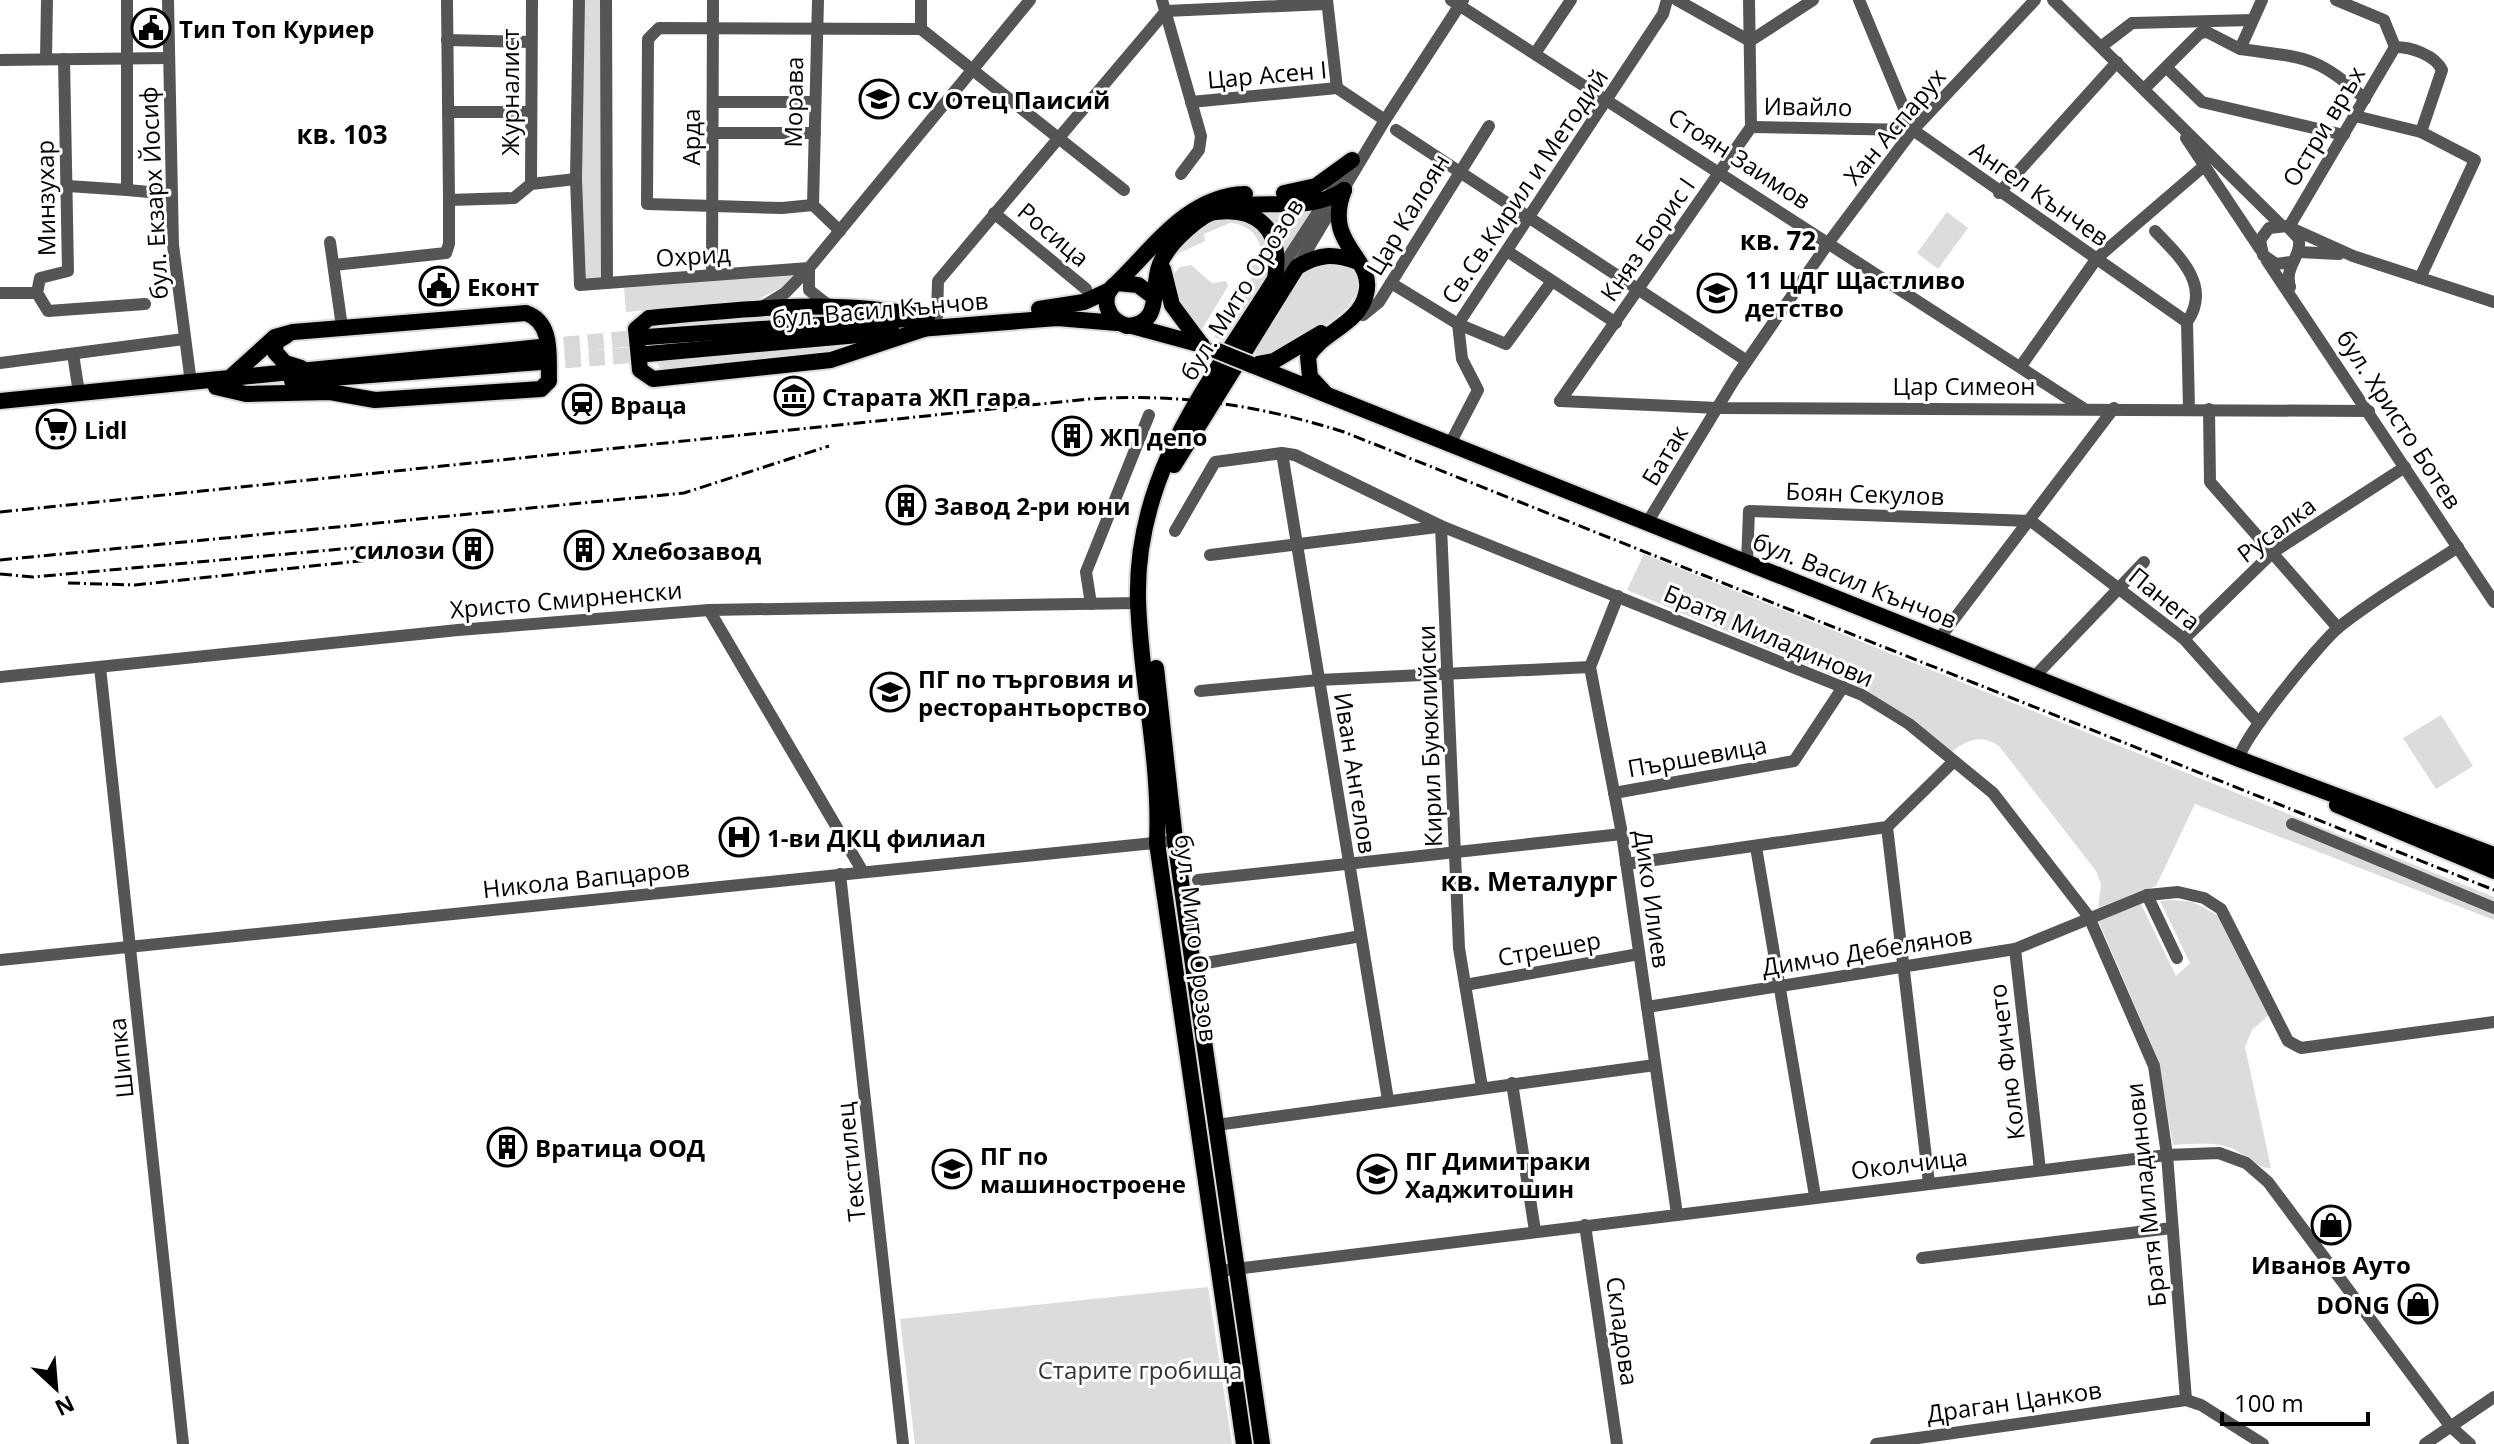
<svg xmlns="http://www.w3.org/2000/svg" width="2494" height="1444" font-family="'Open Sans',sans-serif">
<rect width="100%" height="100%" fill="#fff"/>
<g fill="#dcdcdc">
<path d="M582,0H606L607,283L581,286Z"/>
<path d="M1316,205L1283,257L1251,209Z"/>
<path d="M1947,212L1968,228L1938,269L1917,253Z"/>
<path d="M1223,214C1261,223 1266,232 1272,269L1229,343L1214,337L1248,287L1251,278L1248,267L1260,263C1266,242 1250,223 1230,223L1204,234L1205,241L1169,258L1185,238Z"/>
<path d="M1317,261L1350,266L1358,278V290L1348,307L1333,320L1267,359L1250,351L1304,269Z"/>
<path d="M1191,265L1212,283L1226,281L1228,286L1202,329H1198L1174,305L1171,277L1180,267Z"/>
<path d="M795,273L781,288L758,299L626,312L624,288Z"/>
<path d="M760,312L877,314L645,330L649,323Z"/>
<path d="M865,344L832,352L661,370L657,362Z"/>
<path d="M1644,554L2494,897V920L2195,804L2156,886L2098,908L2101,884L2096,871L1999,746C1982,734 1967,739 1952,752L1865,689L1627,590Z"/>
<path d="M2441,715L2473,766L2436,789L2403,738Z"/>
<path d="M2173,900L2193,902L2219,916L2270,1014L2252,1030L2245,1047L2271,1168C2257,1169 2244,1153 2231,1148C2213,1141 2191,1144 2173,1145L2157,1057L2098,920L2141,904L2176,976L2190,963L2160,901Z"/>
<path d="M1208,1287L1232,1444H915L900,1319Z"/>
</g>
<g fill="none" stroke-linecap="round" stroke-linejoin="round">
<g stroke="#d9d9d9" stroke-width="16" stroke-dasharray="16 8" stroke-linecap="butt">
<path d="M540,347L646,337"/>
<path d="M541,362L647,354"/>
</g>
<defs>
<g id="major">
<path d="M1284,193L1316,186L1352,160"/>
<path d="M1208,213C1258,204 1283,229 1275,279C1211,382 1135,471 1138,599C1140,681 1161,760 1157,843L1244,1444"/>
<path d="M1163,269L1172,305L1201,344"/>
<path d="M1117,283C1155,246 1188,196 1245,194"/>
<path d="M1154,297L1138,285L1117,283C1098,296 1107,320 1127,326C1164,324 1150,288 1160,264C1167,247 1182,233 1196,222C1239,187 1301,220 1344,190"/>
<path d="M1039,309L1084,302L1110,290"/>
<path d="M927,317C834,298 742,309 649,318L636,329L640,370L653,379L831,360L927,328"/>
<path d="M1132,326L1202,345"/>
<path d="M919,329L1057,318L1117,323"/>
<path d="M286,336L276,342L275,352L285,363L301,368"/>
<path d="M646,337L908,319"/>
<path d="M647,354L892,332"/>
<path d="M1252,365L2239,759L2494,855"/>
<path d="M1252,365L1274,361L1321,333"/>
<path d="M292,381L541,362"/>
<path d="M216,387L246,394L330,392L375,400L541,389L549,381C548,357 554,323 526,313L293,332L275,337L232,376"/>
<path d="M1324,392L1310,377L1308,357C1321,332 1359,325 1366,294C1376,257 1322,246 1344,190"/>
<path d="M0,401L540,347"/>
<path d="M1174,465L1297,267C1319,254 1333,253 1358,262"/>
<path d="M1156,668L1175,840L1262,1444"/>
<path d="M2337,805L2494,871"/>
</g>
</defs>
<use href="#major" stroke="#dbdbdb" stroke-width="20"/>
<g stroke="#555" stroke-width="12">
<path d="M168,0L173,245L191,383"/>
<path d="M447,0L449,200L514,198L531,184L576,179"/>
<path d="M579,0L576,179L580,285L809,268"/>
<path d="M606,0L607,283"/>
<path d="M1162,0L1201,136L1199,150L1181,174"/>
<path d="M1327,0L1337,88"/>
<path d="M1451,0L2083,408"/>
<path d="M1677,0L1750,41L1813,0"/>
<path d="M1859,0L1913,130L2187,322L2189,409"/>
<path d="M2053,0L2281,225"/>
<path d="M2336,0L2384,20L2395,47"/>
<path d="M921,29V0"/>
<path d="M447,40L531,42"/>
<path d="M2102,46L2132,23L2252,20"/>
<path d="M2395,47C2411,47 2435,55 2442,70L2421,132L2475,160L2420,278"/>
<path d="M2240,49C2303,58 2316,54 2365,99"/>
<path d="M1536,52L1571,0"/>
<path d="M46,59L47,0"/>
<path d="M64,59L68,271L40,278L37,293L48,311L145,304"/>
<path d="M0,60L169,58"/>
<path d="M2170,71L2202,102L2344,135"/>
<path d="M2144,89L2200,33L2207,32L2240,49L2262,0"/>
<path d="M713,102H815"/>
<path d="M1191,102L1337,88L1385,120"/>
<path d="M448,112H530"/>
<path d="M2355,116L2421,132"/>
<path d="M1751,127L1913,130"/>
<path d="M1396,130L1747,361"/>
<path d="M712,133H815"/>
<path d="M2186,138L2260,249"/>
<path d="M531,184L532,0"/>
<path d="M68,186L127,190V0"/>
<path d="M127,190L171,194"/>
<path d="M1999,193L2117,62"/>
<path d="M813,205L818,0"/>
<path d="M994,213L1086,289"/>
<path d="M2289,227L2395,47"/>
<path d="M2293,229L2353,256L2494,302"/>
<path d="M840,231L813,205L782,208L647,204L648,39L659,28L921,29L1124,190"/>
<path d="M2155,231C2180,257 2212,286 2187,322"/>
<path d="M330,242L342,327"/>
<path d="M1507,251L1616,323"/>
<path d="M2299,252L2339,254"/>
<path d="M2267,261L2494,602"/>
<path d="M334,265L446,253L449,244V200"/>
<path d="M1297,267L1385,120L1463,0"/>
<path d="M809,268V290L828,305"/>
<path d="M712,275L713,0"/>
<path d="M1275,278L1348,166"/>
<path d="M1391,283L1458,324L1506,344L1552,281"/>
<path d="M2290,287C2284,266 2301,259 2299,239L2287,226L2269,228L2260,240L2263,255L2276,264L2291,262"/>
<path d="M0,293H37"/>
<path d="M762,307L785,293L809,268L1030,0"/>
<path d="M1357,311L1363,315L1379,302L1489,126"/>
<path d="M937,316L938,281L1166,11L1326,4"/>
<path d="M73,354L79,393"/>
<path d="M0,363L184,339"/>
<path d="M2021,366L2097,258L2204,166"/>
<path d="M1560,401L1718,408L2369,411"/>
<path d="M1560,401L1751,127L1749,0"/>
<path d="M2209,409L2210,482L2338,628"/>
<path d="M1450,444L1478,390L1462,359L1458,324L1663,14L1667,0"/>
<path d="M1282,453L1388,1100"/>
<path d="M1647,523L1736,377L1829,242L1913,130L2035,0"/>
<path d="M1441,526L1459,948L1482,1087"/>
<path d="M1175,531L1215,462L1282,453L1295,455L1441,526L1862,695L1909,724L1993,793L2089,917L2154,1066L2167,1155L2186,1400"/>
<path d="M1210,555L1437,527"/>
<path d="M1747,563L1749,511L2031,521L2184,639L2259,723"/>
<path d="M1618,596L1590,667L1622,834L1677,1214"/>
<path d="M1091,604L1086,572L1149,415"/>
<path d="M709,610L863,872"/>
<path d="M1939,639L2114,408"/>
<path d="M2184,639L2272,553L2405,467"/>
<path d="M100,667L183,1444"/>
<path d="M0,677L458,630L709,610L1138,603"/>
<path d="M2034,677L2144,562"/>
<path d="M1200,691L1319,680L1590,667"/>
<path d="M2239,759C2241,739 2320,643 2339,627C2376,597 2419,573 2458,547"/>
<path d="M1614,793L1794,761L1843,687"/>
<path d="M2292,824L2494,908"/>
<path d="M1887,827L1929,1183"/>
<path d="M1756,847L1815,1196"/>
<path d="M1626,864L1887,827L1954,761"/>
<path d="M840,874L903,1444"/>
<path d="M1198,880L1622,834"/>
<path d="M2147,895L2177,958"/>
<path d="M2015,949L2040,1170"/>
<path d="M0,960L1164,842"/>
<path d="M1206,963L1361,936"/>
<path d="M1465,985L1639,954"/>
<path d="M1647,1007L2015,949L2147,895L2178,892L2204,898L2221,909L2288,1041L2301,1048L2494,1022"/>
<path d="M1512,1083L1535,1231"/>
<path d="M1216,1125L1655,1065"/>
<path d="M1585,1225L1617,1444"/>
<path d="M1922,1258L2172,1228"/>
<path d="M1219,1271L2167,1155L2219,1153L2246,1163L2268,1182L2450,1426L2470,1444"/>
<path d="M1876,1444L2186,1400L2201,1405L2263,1444"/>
<path d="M2425,1444L2494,1397"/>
</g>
<use href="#major" stroke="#000" stroke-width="16"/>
<g stroke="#000" stroke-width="3" stroke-dasharray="12 4 2 4" stroke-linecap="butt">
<path d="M0,512L1089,399C1178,393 1259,405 1344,432L2494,890"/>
<path d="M0,560L684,493L829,446"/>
<path d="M0,574L33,577L386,545"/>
<path d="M68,583L135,585L387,558"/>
</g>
<defs>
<path id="major-bridge" d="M1215,350L1252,365"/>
</defs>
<use href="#major-bridge" stroke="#dbdbdb" stroke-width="20" stroke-linecap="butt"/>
<use href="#major-bridge" stroke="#000" stroke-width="16"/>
</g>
<defs>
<symbol id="civic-ring" viewBox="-11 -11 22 22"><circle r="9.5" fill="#fff" stroke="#000" stroke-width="1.5"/><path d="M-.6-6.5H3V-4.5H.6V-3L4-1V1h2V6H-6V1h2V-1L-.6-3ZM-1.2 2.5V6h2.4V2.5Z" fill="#000"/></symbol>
<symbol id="school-ring" viewBox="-11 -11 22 22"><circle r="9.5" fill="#fff" stroke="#000" stroke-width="1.5"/><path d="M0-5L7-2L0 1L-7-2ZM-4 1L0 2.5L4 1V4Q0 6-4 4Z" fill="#000"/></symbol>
<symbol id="museum-ring" viewBox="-11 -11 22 22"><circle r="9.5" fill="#fff" stroke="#000" stroke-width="1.5"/><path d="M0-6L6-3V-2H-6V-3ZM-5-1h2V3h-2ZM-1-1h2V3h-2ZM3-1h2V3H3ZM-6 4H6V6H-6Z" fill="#000"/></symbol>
<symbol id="station-ring" viewBox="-11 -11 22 22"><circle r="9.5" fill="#fff" stroke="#000" stroke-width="1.5"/><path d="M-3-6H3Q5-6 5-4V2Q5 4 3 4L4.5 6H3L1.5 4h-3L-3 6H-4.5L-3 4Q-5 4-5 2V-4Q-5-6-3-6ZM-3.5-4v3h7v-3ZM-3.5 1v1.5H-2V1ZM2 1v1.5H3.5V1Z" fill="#000"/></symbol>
<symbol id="supermarket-ring" viewBox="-11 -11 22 22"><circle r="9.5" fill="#fff" stroke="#000" stroke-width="1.5"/><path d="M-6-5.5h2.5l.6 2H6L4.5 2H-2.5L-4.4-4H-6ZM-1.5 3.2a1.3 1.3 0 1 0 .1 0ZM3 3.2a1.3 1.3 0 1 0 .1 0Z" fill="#000"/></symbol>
<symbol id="building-ring" viewBox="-11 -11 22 22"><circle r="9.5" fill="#fff" stroke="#000" stroke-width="1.5"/><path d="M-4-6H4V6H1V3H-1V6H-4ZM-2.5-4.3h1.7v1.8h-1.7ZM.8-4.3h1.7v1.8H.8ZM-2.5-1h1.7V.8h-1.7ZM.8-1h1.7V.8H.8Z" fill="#000"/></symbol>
<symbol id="hospital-ring" viewBox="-11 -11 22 22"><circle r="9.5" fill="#fff" stroke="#000" stroke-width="1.5"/><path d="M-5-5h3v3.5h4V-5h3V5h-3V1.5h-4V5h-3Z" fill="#000"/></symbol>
<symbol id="shop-ring" viewBox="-11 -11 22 22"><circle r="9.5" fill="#fff" stroke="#000" stroke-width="1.5"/><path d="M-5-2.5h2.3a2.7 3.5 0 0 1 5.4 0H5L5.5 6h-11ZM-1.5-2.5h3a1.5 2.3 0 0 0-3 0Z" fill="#000"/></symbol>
</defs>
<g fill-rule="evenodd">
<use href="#civic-ring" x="129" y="6" width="44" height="44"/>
<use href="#school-ring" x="857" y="77" width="44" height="44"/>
<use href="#civic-ring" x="417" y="264" width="44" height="44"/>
<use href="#school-ring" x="1695" y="271" width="44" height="44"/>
<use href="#museum-ring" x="772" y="374" width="44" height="44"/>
<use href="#station-ring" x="560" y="382" width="44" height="44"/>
<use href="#supermarket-ring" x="34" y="407" width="44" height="44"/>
<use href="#building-ring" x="1050" y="414" width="44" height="44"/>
<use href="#building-ring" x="884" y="483" width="44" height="44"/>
<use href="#building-ring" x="451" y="527" width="44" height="44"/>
<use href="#building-ring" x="562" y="528" width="44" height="44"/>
<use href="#school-ring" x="868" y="670" width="44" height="44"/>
<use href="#hospital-ring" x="717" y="815" width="44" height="44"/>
<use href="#building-ring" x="485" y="1125" width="44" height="44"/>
<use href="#school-ring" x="930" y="1147" width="44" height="44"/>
<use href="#school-ring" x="1355" y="1152" width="44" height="44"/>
<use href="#shop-ring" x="2309" y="1203" width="44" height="44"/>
<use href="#shop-ring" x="2396" y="1282" width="44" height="44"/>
</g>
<g text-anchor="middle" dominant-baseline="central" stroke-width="6" stroke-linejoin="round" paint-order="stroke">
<g font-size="24" font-weight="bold" fill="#000" stroke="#fff" text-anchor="start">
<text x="179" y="28">Тип Топ Куриер</text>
<text x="907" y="99">СУ Отец Паисий</text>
<text x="1745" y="279">11 ЦДГ Щастливо<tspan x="1745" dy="28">детство</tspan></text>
<text x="467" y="286">Еконт</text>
<text x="822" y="396">Старата ЖП гара</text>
<text x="610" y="404">Враца</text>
<text x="84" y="429">Lidl</text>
<text x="1100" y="436">ЖП депо</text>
<text x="934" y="505">Завод 2-ри юни</text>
<text x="445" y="549" text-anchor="end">силози</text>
<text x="612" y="550">Хлебозавод</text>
<text x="918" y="678">ПГ по търговия и<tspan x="918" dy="28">ресторантьорство</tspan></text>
<text x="767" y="837">1-ви ДКЦ филиал</text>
<text x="535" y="1147">Вратица ООД</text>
<text x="980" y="1155">ПГ по<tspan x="980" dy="28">машиностроене</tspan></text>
<text x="1405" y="1160">ПГ Димитраки<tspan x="1405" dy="28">Хаджитошин</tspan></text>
<text x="2331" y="1264" text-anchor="middle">Иванов Ауто</text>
<text x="2390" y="1304" text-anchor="end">DONG</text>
</g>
<g font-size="24" fill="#000" stroke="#fff">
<text transform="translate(1267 74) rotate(-5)">Цар Асен I</text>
<text transform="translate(509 92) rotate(-90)">Журналист</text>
<text transform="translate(793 102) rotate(-89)">Морава</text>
<text transform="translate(1808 106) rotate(1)">Ивайло</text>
<text transform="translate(1894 126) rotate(-50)">Хан Аспарух</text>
<text transform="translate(2323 126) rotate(-59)">Остри връх</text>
<text transform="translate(690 137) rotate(-90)">Арда</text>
<text transform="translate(1740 158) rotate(33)">Стоян Заимов</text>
<text transform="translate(1524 186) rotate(-56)">Св.Св.Кирил и Методий</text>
<text transform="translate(153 193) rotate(-93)">бул. Екзарх Йосиф</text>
<text transform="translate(2040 193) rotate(35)">Ангел Кънчев</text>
<text transform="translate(45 198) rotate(-91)">Минзухар</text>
<text transform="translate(1407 214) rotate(-59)">Цар Калоян</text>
<text transform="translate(1054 234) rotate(40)">Росица</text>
<text transform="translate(1647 239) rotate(-55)">Княз Борис I</text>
<text transform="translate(693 255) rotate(-4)">Охрид</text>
<text transform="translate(1241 289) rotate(-58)">бул. Мито Орозов</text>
<text transform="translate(880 309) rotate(-5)">бул. Васил Кънчов</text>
<text x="1964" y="385">Цар Симеон</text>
<text transform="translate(2400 419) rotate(57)">бул. Христо Ботев</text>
<text transform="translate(1664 455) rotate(-59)">Батак</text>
<text transform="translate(1865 493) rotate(2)">Боян Секулов</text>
<text transform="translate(2276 529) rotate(-37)">Русалка</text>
<text transform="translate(1855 580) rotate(22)">бул. Васил Кънчов</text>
<text transform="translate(2165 598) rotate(39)">Панега</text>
<text transform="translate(566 599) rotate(-5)">Христо Смирненски</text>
<text transform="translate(1769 635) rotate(23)">Братя Миладинови</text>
<text transform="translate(1429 736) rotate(-92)">Кирил Буюклийски</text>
<text transform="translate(1697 756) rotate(-10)">Пършевица</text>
<text transform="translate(1356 773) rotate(81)">Иван Ангелов</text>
<text transform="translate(586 878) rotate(-6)">Никола Вапцаров</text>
<text transform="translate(1653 899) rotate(82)">Дико Илиев</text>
<text transform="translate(1197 938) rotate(83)">бул. Мито Орозов</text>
<text transform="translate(1549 948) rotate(-10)">Стрешер</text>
<text transform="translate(1867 950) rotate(-9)">Димчо Дебелянов</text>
<text transform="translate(120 1058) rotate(-96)">Шипка</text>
<text transform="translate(2006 1062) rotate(-97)">Колю Фичето</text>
<text transform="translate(850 1162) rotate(-96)">Текстилец</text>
<text transform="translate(1909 1163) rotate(-7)">Околчица</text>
<text transform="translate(2145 1195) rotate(-96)">Братя Миладинови</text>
<text transform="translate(1623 1331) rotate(82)">Складова</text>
<text transform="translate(2014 1401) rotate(-8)">Драган Цанков</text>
</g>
<g font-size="24" fill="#333" stroke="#fff">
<text x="1140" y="1369">Старите гробища</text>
</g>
<g font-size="26" font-weight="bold" fill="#000" stroke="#fff">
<text x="342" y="134">кв. 103</text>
<text x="1778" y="240">кв. 72</text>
<text x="1529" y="881">кв. Металург</text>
</g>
</g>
<g transform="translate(56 1388) rotate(154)" stroke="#ffffff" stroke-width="6" paint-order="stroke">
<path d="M0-6L14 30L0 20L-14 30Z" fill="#000000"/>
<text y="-12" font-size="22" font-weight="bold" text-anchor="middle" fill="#000000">N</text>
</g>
<path d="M2222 1412v12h146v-12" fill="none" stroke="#000000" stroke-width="4"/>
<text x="2234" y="1412" font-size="24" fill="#000000" stroke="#ffffff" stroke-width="6" paint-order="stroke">100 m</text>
</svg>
